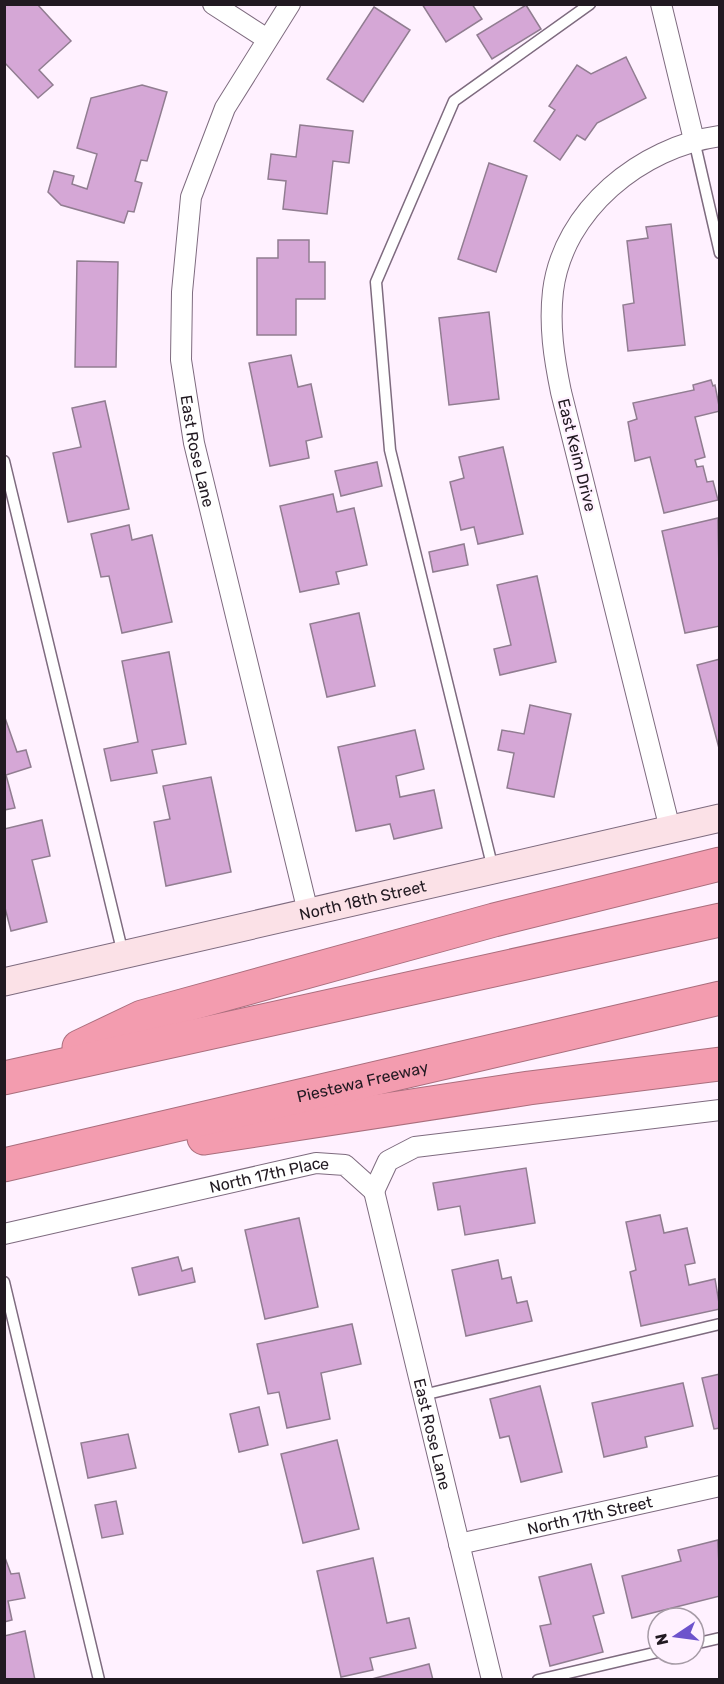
<svg xmlns="http://www.w3.org/2000/svg" width="724" height="1684" font-family="Rubik,sans-serif">
<rect width="100%" height="100%" fill="#fff1ff"/>
<g fill="#d5a7d6" stroke="#917d91" stroke-width="1.5">
<path d="M4,4H37L71,41L39,70L53,85L38,98L4,62Z"/>
<path d="M422,4H472L482,19L446,42Z"/>
<path d="M526,5L541,29L492,59L477,35Z"/>
<path d="M374,7L410,30L363,102L327,79Z"/>
<path d="M626,57L646,98L597,123L585,140L577,135L560,160L534,141L555,110L549,106L577,65L591,74Z"/>
<path d="M142,85L167,92L147,161L141,160L135,181L142,183L134,212L128,211L124,223L61,205L48,192L54,171L74,176L72,184L87,189L97,154L77,148L91,98Z"/>
<path d="M300,125L353,131L349,163L333,161L327,214L283,209L286,181L268,179L271,154L296,157Z"/>
<path d="M489,163L527,176L496,272L458,259Z"/>
<path d="M671,224L685,345L628,351L623,305L634,303L627,241L648,238L646,227Z"/>
<path d="M278,240H309V262H325V299H296V335H257V258H278Z"/>
<path d="M77,261L118,262L116,367H75Z"/>
<path d="M489,312L499,399L449,405L439,318Z"/>
<path d="M291,355L298,387L311,384L322,437L306,441L309,458L270,466L249,363Z"/>
<path d="M711,380L713,386L715,385L720,411L695,417L705,457L695,460L697,467L703,466L707,482L713,481L718,500L664,513L650,457L635,461L628,422L637,419L633,403L694,390L693,385Z"/>
<path d="M105,401L129,509L68,522L53,453L81,447L72,408Z"/>
<path d="M503,447L523,534L478,544L474,527L461,530L450,482L464,478L459,457Z"/>
<path d="M377,462L382,486L341,496L335,471Z"/>
<path d="M333,494L337,512L354,508L367,565L336,572L339,584L300,592L280,506Z"/>
<path d="M718,518L720,626L685,633L662,531Z"/>
<path d="M129,525L132,540L152,535L172,622L122,633L109,576L101,577L91,534Z"/>
<path d="M464,544L468,565L433,572L429,552Z"/>
<path d="M537,576L556,662L500,675L494,649L511,645L497,585Z"/>
<path d="M359,613L375,686L327,697L310,624Z"/>
<path d="M169,652L186,744L152,750L157,773L111,781L104,749L138,742L122,661Z"/>
<path d="M720,659V752L697,665Z"/>
<path d="M530,705L571,714L554,797L507,788L514,753L498,750L502,730L524,734Z"/>
<path d="M4,715L17,752L26,750L31,767L6,775L15,808L4,810Z"/>
<path d="M415,730L424,769L396,776L400,797L434,790L442,828L394,839L390,824L356,831L338,747Z"/>
<path d="M211,777L231,872L166,886L154,822L170,819L163,786Z"/>
<path d="M42,820L50,856L32,860L47,922L11,931L4,904V829Z"/>
<path d="M526,1168L535,1223L465,1235L460,1206L438,1210L433,1183Z"/>
<path d="M660,1215L664,1233L687,1228L695,1263L685,1265L689,1285L715,1279L720,1309L641,1326L630,1272L636,1270L626,1222Z"/>
<path d="M299,1218L318,1307L265,1319L245,1230Z"/>
<path d="M178,1257L182,1271L192,1268L195,1282L139,1295L132,1268Z"/>
<path d="M498,1260L502,1279L511,1277L517,1303L527,1301L532,1321L466,1336L452,1270Z"/>
<path d="M352,1324L361,1364L321,1373L330,1419L287,1428L279,1392L268,1394L257,1344Z"/>
<path d="M720,1374V1428L714,1429L702,1378Z"/>
<path d="M683,1383L693,1426L645,1437L647,1447L604,1457L592,1403Z"/>
<path d="M540,1386L562,1472L521,1482L509,1436L500,1438L490,1399Z"/>
<path d="M259,1407L268,1445L239,1452L230,1414Z"/>
<path d="M128,1434L136,1468L88,1478L81,1443Z"/>
<path d="M337,1440L359,1529L303,1543L281,1454Z"/>
<path d="M116,1501L123,1534L102,1538L95,1505Z"/>
<path d="M718,1540L720,1596L632,1618L622,1576L681,1561L678,1550Z"/>
<path d="M4,1555L11,1574L19,1573L25,1598L8,1601L12,1620L4,1622Z"/>
<path d="M373,1558L387,1623L409,1618L416,1648L370,1658L373,1670L341,1677L317,1571Z"/>
<path d="M591,1564L604,1613L593,1616L603,1652L550,1666L540,1626L551,1624L539,1577Z"/>
<path d="M25,1631L35,1680H4V1636Z"/>
<path d="M429,1664L433,1680H368Z"/>
</g>
<g fill="none" stroke-linecap="round" stroke-linejoin="round">
<defs>
<g id="lane">
<path d="M694,140L720,253"/>
<path d="M4,461L123,954"/>
<path d="M493,869L390,450L376,282L454,101L590,4"/>
<path d="M4,1282L99,1680"/>
<path d="M423,1395L720,1324"/>
<path d="M694,1644L720,1638"/>
<path d="M538,1680L658,1652"/>
</g>
<g id="street">
<path d="M213,4L267,39"/>
<path id="s1" d="M290,4L225,108L191,197L182,292L181,360L194,443L308,912"/>
<path d="M661,4L694,140"/>
<path d="M670,829L561,392C554,358 549,326 553,291C563,210 641,147 720,136"/>
<path id="s2" d="M374,1191L492,1680"/>
<path d="M374,1191L388,1161L415,1147L720,1110"/>
<path id="s3" d="M4,1234L316,1163L345,1165L374,1191"/>
<path id="s4" d="M459,1544L720,1486"/>
</g>
<g id="secondary">
<path id="s5" d="M4,982L720,818"/>
</g>
<g id="highway">
<path d="M79,1047L142,1017L494,920L720,864"/>
<path d="M4,1078L720,920"/>
<path d="M204,1138L529,1088L720,1064"/>
<path id="s6" d="M4,1165L720,998"/>
</g>
</defs>
<use href="#lane" stroke="#7e6b7f" stroke-width="13"/>
<use href="#street" stroke="#7e6b7f" stroke-width="22"/>
<use href="#secondary" stroke="#7e6b7f" stroke-width="29"/>
<use href="#highway" stroke="#aa6e7d" stroke-width="35"/>
<use href="#lane" stroke="#fff" stroke-width="10"/>
<use href="#street" stroke="#fff" stroke-width="20"/>
<use href="#secondary" stroke="#fbe1e7" stroke-width="27"/>
<use href="#highway" stroke="#f39caf" stroke-width="33"/>
</g>
<g text-anchor="middle" dominant-baseline="central" stroke-width="4.5" stroke-linejoin="round" paint-order="stroke">
<g font-size="16" fill="#211921" stroke="#fff1ff">
<text stroke="none"><textPath href="#s1" startOffset="474">East Rose Lane</textPath></text>
<text transform="translate(577 455) rotate(76)">East Keim Drive</text>
<text stroke="none"><textPath href="#s5" startOffset="368">North 18th Street</textPath></text>
<text stroke="none"><textPath href="#s6" startOffset="368">Piestewa Freeway</textPath></text>
<text stroke="none"><textPath href="#s3" startOffset="272">North 17th Place</textPath></text>
<text stroke="none"><textPath href="#s2" startOffset="250">East Rose Lane</textPath></text>
<text stroke="none"><textPath href="#s4" startOffset="134">North 17th Street</textPath></text>
</g>
</g>
<rect width="724" height="1684" fill="none" stroke="#211921" stroke-width="12"/>
<g transform="translate(676 1636) rotate(257)"><circle r="28" fill="#fff1ff" stroke="#a69ba6" stroke-width="1.5"/>
<path d="M0-4.5L10 22L0 15L-10 22Z" fill="#6d53cc"/>
<text y="-9" font-size="16" font-weight="bold" text-anchor="middle" fill="#211921">N</text>
</g>
</svg>
